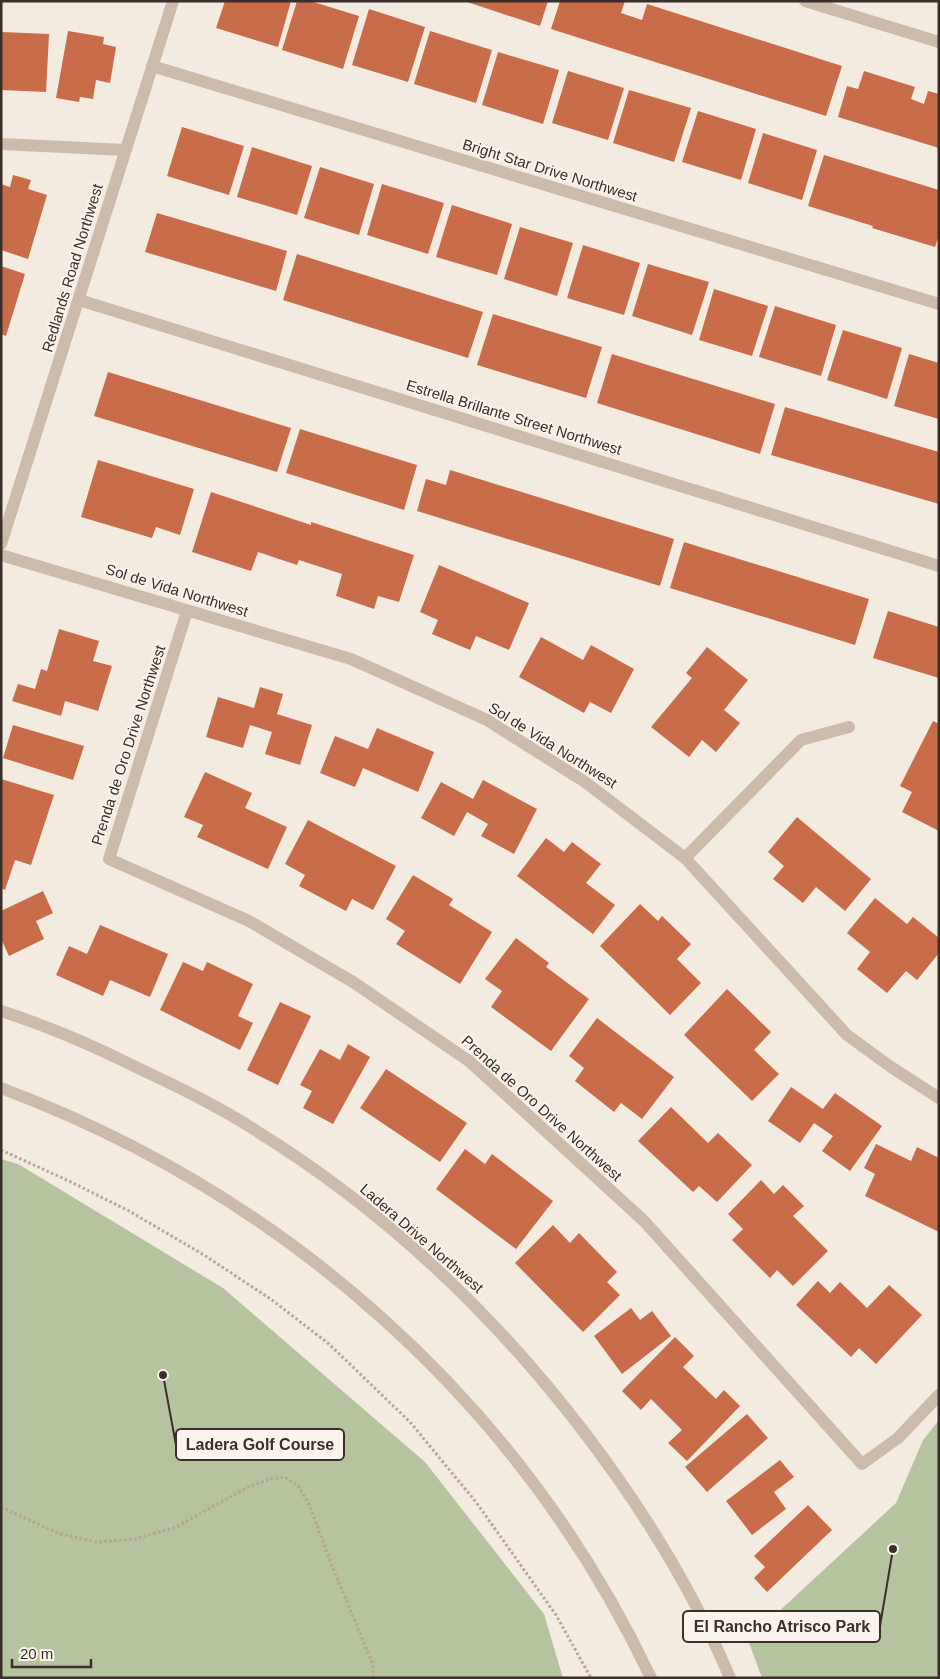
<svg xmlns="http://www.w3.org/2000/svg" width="940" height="1679" font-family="Helvetica,sans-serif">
<rect width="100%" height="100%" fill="#f3ebdf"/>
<g fill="#b6c39f">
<path d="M1,1159L18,1164L223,1288L425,1462L544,1614L563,1678H1Z"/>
<path d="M939,1420V1678H762L748,1640L896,1503L923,1440Z"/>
</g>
<g fill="#c86c49">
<path d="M225,1H291L278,47L216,28Z"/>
<path d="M297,1H310L359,16L343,69L282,50Z"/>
<path d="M464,1H548L540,26Z"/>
<path d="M560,1H625L621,13L642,20L647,4L842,66L826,116L551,29Z"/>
<path d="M369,9L425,27L408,82L352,65Z"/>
<path d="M68,31L104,37L103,44L116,47L110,83L96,80L93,99L80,97L79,102L56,98Z"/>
<path d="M430,31L492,50L476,103L414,84Z"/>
<path d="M1,32L49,34L46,92L1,90Z"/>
<path d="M498,52L559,70L543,124L482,105Z"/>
<path d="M568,71L624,88L608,140L552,123Z"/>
<path d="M864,71L915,87L911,99L924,104L928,91L939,94V148L838,117L847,86L858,89Z"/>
<path d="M629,90L691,108L674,162L613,143Z"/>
<path d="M698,111L756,129L741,180L682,162Z"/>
<path d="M182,127L244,146L229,195L167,176Z"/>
<path d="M763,133L817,150L802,200L748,183Z"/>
<path d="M252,147L312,166L297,215L237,197Z"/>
<path d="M824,155L939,190V235L935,247L872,228L873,226L808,206Z"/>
<path d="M320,167L374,184L359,235L304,218Z"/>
<path d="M13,175L31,180L28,189L47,195L28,259L1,250V184L10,187Z"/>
<path d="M382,184L444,203L428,254L367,235Z"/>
<path d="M452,205L512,224L497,275L436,257Z"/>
<path d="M157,213L287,251L276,291L145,252Z"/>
<path d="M520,227L573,243L557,296L504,279Z"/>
<path d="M583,245L640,263L624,315L567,298Z"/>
<path d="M297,254L483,312L468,358L283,300Z"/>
<path d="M648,264L709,282L692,335L632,316Z"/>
<path d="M1,266L25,274L6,336L1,334Z"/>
<path d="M714,289L768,306L752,356L699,340Z"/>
<path d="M775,306L836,325L821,376L759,357Z"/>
<path d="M493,314L602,347L586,398L477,365Z"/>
<path d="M843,330L902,348L887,399L827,380Z"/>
<path d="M612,354L775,404L760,454L597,403Z"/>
<path d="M909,354L939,363V419L894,406Z"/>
<path d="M108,372L291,428L277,472L94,416Z"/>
<path d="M785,407L939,452V504L771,455Z"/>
<path d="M300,429L417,465L404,510L286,473Z"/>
<path d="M98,460L194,489L180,535L156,527L152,538L81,517Z"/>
<path d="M450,470L674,539L660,586L417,511L426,479L446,485Z"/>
<path d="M211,492L311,525V522L414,555L399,602L378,596L374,609L336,596L342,574L299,560L297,565L258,552L251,571L192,552Z"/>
<path d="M684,542L869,599L855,645L670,588Z"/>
<path d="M439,565L529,603L509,650L476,636L470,650L432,634L438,620L420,612Z"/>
<path d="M888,611L939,627V678L873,658Z"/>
<path d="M59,629L99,641L93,661L112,666L98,711L65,701L61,716L12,701L18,684L35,689L41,669L47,671Z"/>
<path d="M541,637L583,660L591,645L634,669L611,713L590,702L584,713L519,677Z"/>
<path d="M707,647L748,680L724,710L740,723L716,752L702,740L689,757L651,727L692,678L686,673Z"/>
<path d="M260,687L283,694L277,714L312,725L300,765L265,754L272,732L250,725L243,748L206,737L218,697L254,708Z"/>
<path d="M933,721L939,724V831L902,812L912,792L900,786Z"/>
<path d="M13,725L84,746L73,780L3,758Z"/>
<path d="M377,728L434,752L418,792L363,768L355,787L320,773L335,736L368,749Z"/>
<path d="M205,772L252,793L245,808L287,827L268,869L197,837L203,825L184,817Z"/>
<path d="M1,779L54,795L31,865L15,860L5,890L1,888Z"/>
<path d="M483,780L537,809L514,854L481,836L488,824L467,812L454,836L421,818L441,782L473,799Z"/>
<path d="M797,817L871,879L845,911L816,887L803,903L773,879L784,866L768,852Z"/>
<path d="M308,820L396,866L373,910L352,899L346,911L299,886L305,875L285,864Z"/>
<path d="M546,838L564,852L572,842L601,864L586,883L615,905L593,934L517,876Z"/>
<path d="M413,875L453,899L449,905L492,932L460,984L396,944L405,931L386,919Z"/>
<path d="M43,891L53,913L36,921L44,939L9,956L1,939V911Z"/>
<path d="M875,898L907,924L913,917L939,938V953L917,980L906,971L887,993L857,969L870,952L847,933Z"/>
<path d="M640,904L658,921L662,916L691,944L677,959L701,983L670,1015L600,946Z"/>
<path d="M100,925L168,954L150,997L110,980L103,996L56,975L69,946L87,954Z"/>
<path d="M516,938L549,963L546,967L589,999L551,1051L491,1007L502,991L485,979Z"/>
<path d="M183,962L203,971L207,962L253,984L238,1016L253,1023L240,1050L160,1010Z"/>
<path d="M727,989L771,1032L754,1050L779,1074L752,1101L684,1035Z"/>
<path d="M280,1002L311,1016L278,1085L247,1070Z"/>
<path d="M597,1018L674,1077L642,1119L621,1103L614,1112L575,1081L584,1068L569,1056Z"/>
<path d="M348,1044L370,1057L333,1124L303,1108L312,1091L300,1085L320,1049L340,1060Z"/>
<path d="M386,1069L467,1123L440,1162L360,1108Z"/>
<path d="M791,1087L823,1109L835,1093L882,1126L850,1171L822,1151L833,1136L814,1123L800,1143L768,1121Z"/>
<path d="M671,1107L708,1143L718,1133L752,1165L717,1202L699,1186L693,1192L638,1141Z"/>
<path d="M876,1144L911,1161L917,1147L939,1158V1232L865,1196L875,1174L864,1168Z"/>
<path d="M465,1149L485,1164L492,1154L553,1201L516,1249L436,1189Z"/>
<path d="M761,1180L774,1194L783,1185L804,1206L793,1216L828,1251L793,1286L777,1270L770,1278L732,1240L743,1229L728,1214Z"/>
<path d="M553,1225L570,1243L579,1233L617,1272L607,1282L620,1295L583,1332L515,1263Z"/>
<path d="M818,1281L830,1293L840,1282L867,1308L889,1285L922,1315L876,1364L859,1348L851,1357L796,1305Z"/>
<path d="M631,1308L640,1320L652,1311L671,1336L622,1374L594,1336Z"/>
<path d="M675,1337L694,1356L683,1367L716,1399L724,1390L740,1406L687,1461L668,1443L682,1430L651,1399L641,1410L622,1391Z"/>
<path d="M747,1414L768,1438L707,1492L685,1467Z"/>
<path d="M780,1460L794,1477L774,1492L786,1509L752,1535L726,1501Z"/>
<path d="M808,1505L832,1530L767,1592L754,1578L765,1567L754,1556Z"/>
</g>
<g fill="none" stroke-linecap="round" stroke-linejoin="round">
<g stroke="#b8a595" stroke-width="3" stroke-dasharray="2.5 2.5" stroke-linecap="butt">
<path d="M1,1150L69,1181L129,1211L204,1255L272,1300L329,1344L410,1422L476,1502L556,1615L591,1678"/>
<path d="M1,1507L60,1534L97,1542L135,1539L176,1527L250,1486L271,1479L285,1477L298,1486L310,1506L332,1566L372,1662L374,1678"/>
</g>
<g stroke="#ccbbab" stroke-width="12">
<path d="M805,1L939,42"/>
<path d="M152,66L939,304"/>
<path d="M1,144L125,150"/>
<path d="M79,300L939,566"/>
<path d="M1,544L173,1"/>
<path d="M1,555L351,659L487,720L585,782L685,858L847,1035L891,1067L939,1098"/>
<path d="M187,611L109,859L249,921L353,982L469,1061L644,1221L862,1464L898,1438L939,1395"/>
<path d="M685,858L801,740L849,727"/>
<path d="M1,1011C48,1026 94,1046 138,1068C178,1087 218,1106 255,1130C383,1209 493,1313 584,1432C642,1508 693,1590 730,1678"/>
<path d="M1,1088C286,1195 520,1402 651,1678"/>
</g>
</g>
<g text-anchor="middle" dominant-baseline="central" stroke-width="4" stroke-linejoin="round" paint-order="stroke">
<g font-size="15" fill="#3a2f2a" stroke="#fbf4ec">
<text transform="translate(550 170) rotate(17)">Bright Star Drive Northwest</text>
<text transform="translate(72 268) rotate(-73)">Redlands Road Northwest</text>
<text transform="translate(514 417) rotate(17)">Estrella Brillante Street Northwest</text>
<text transform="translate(177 590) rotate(17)">Sol de Vida Northwest</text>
<text transform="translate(128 745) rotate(-72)">Prenda de Oro Drive Northwest</text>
<text transform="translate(553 745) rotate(32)">Sol de Vida Northwest</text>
<text transform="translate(542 1108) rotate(42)">Prenda de Oro Drive Northwest</text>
<text transform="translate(422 1238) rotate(41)">Ladera Drive Northwest</text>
</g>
</g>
<path fill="none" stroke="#3a2f2a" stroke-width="2" d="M163 1375L176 1445M893 1549L880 1626"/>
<g fill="#3a2f2a" stroke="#fbf4ec" stroke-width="2">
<circle cx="163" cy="1375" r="5"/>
<circle cx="893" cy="1549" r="5"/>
</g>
<g fill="#fbf4ec" stroke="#3a2f2a" stroke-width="2">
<rect x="176" y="1429" width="168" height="31" rx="5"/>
<rect x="683" y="1611" width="197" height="31" rx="5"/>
</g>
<g font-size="16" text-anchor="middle" font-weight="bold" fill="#3a2f2a">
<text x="260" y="1450">Ladera Golf Course</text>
<text x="782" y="1632">El Rancho Atrisco Park</text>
</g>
<rect width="940" height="1679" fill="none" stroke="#3a2f2a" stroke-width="5"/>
<path d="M12 1659v8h79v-8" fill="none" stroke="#3a2f2a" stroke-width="2.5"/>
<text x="20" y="1659" font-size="15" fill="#3a2f2a" stroke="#fbf4ec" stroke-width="4" paint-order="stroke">20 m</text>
</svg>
